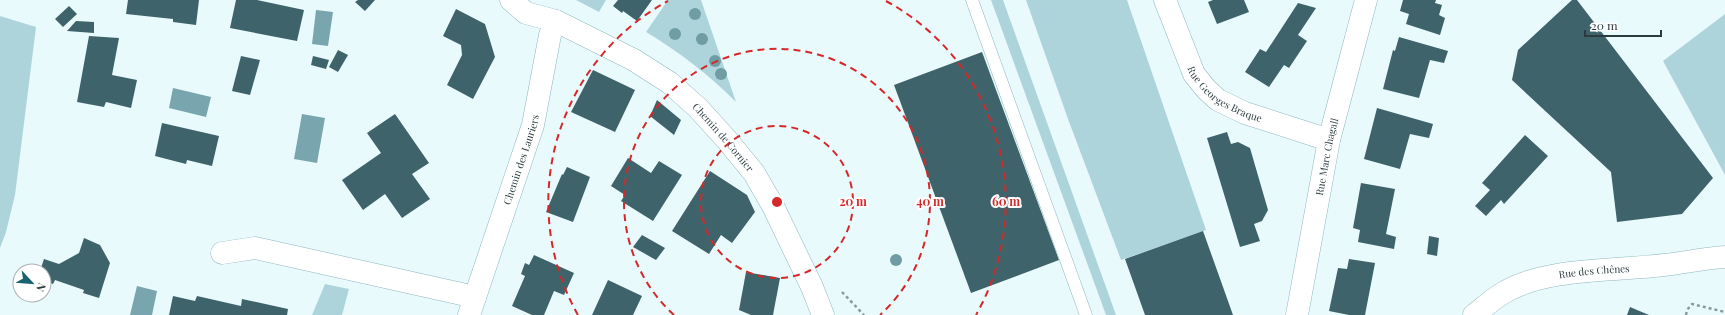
<svg xmlns="http://www.w3.org/2000/svg" width="1725" height="315" font-family="'Playfair Display',serif">
<rect width="100%" height="100%" fill="#e9fafd"/>
<g fill="#aed4db">
<path d="M576,0H606L599,12Z"/>
<path d="M668,0H701L736,102C708,74 679,52 646,32Z"/>
<path d="M991,0H1003L1116,315H1106Z"/>
<path d="M1026,0H1127L1206,230L1121,260L1068,119Z"/>
<path d="M1725,14V175L1663,61Z"/>
<path d="M0,16L36,27L15,195L6,232L0,248Z"/>
<path d="M325,284L349,289L342,315H312Z"/>
</g>
<g fill="#78a5ae">
<path d="M316,10L333,12L328,46L312,44Z"/>
<path d="M173,88L211,97L206,117L169,108Z"/>
<path d="M302,114L325,118L317,163L294,159Z"/>
<path d="M137,286L157,291L152,315H130Z"/>
</g>
<g fill="#3e636a">
<path d="M128,0H199L196,25L173,22V19L126,14Z"/>
<path d="M236,0H257L304,10L297,41L230,28Z"/>
<path d="M358,0H375L365,11L355,2Z"/>
<path d="M618,0H652L637,21L623,11L622,13L613,6Z"/>
<path d="M1213,0H1244L1249,12L1217,24L1208,2Z"/>
<path d="M1403,0H1436L1435,3L1442,5L1439,15L1445,18L1440,35L1406,24L1409,14L1400,11Z"/>
<path d="M1572,0H1577L1713,178L1682,214L1617,222L1611,172L1512,80L1518,50Z"/>
<path d="M1298,3L1316,8L1298,35L1307,41L1289,68L1284,65L1269,87L1245,72L1260,49L1266,52Z"/>
<path d="M69,6L77,14L63,27L55,19Z"/>
<path d="M456,9L485,24L495,57L473,99L447,85L462,55L461,45L443,36Z"/>
<path d="M76,21L94,22V33L67,31Z"/>
<path d="M89,36L119,38L112,75L137,80L131,108L106,102L104,107L77,102Z"/>
<path d="M1399,37L1448,51L1444,63L1430,60L1419,98L1383,89L1393,50L1395,51Z"/>
<path d="M338,50L348,55L338,72L329,67Z"/>
<path d="M982,52L1059,260L971,293L894,85Z"/>
<path d="M241,56L260,60L250,95L232,91Z"/>
<path d="M313,56L329,60L326,69L311,65Z"/>
<path d="M593,70L635,90L615,132L571,112Z"/>
<path d="M657,100L681,120L674,135L650,116Z"/>
<path d="M1377,108L1433,124L1429,138L1410,134L1400,169L1364,159Z"/>
<path d="M395,114L429,163L412,174L430,199L402,218L385,194L363,210L342,180L381,153L367,133Z"/>
<path d="M162,123L219,136L212,166L187,160L186,164L155,156Z"/>
<path d="M1227,132L1231,144L1238,142L1250,148L1268,210L1262,221L1254,224L1260,241L1240,247L1207,138Z"/>
<path d="M1525,135L1548,156L1504,204L1501,200L1486,216L1475,206L1490,190L1482,183Z"/>
<path d="M628,158L651,173L659,161L682,175L653,221L621,201L625,195L611,186Z"/>
<path d="M567,167L590,177L573,222L546,212L562,174L563,175Z"/>
<path d="M710,171L747,195L755,212L732,243L721,235L709,254L672,231Z"/>
<path d="M1361,183L1395,189L1386,234L1396,237L1394,249L1358,242L1360,230L1353,228Z"/>
<path d="M1203,231L1233,315H1145L1125,259Z"/>
<path d="M642,235L665,248L656,260L633,247Z"/>
<path d="M1429,236L1439,238L1437,256L1427,254Z"/>
<path d="M84,238L100,245L110,263L99,298L83,293L84,290L55,280L53,284L44,281V271H40L44,259L59,264L79,253Z"/>
<path d="M534,255L574,273L564,295L554,291L544,315H532L512,306L525,276L521,274L525,263L529,265Z"/>
<path d="M1349,259L1375,263L1365,315H1349L1329,311L1338,268L1347,269Z"/>
<path d="M746,272L780,278L773,315H751L739,310Z"/>
<path d="M608,280L642,296L633,315H592Z"/>
<path d="M173,296L195,301L197,296L241,306L242,299L288,309L287,315H169Z"/>
<path d="M1630,307L1649,315H1627Z"/>
</g>
<g fill="none" stroke-linecap="round" stroke-linejoin="round">
<defs>
<path id="lane" d="M972,0L1086,315"/>
<g id="street">
<path id="s1" d="M1165,0L1194,74L1206,89L1218,100L1245,113L1329,140"/>
<path d="M222,253L255,248L475,297"/>
<path id="s2" d="M469,315L533,125L550,35L556,21"/>
<path id="s3" d="M1297,315L1329,140L1366,0"/>
<path id="s4" d="M1474,315C1483,308 1493,299 1503,293C1546,267 1616,271 1664,265C1685,263 1704,258 1725,257"/>
</g>
<g id="secondary">
<path id="s5" d="M511,0L526,13L556,21L634,60L670,83L698,108L727,140L754,173L773,206L812,287L823,315"/>
</g>
</defs>
<use href="#lane" stroke="#8fb7be" stroke-width="13"/>
<use href="#street" stroke="#8fb7be" stroke-width="23"/>
<use href="#secondary" stroke="#8fb7be" stroke-width="23"/>
<g stroke="#89999c" stroke-width="2.5" stroke-dasharray="3 3" stroke-linecap="butt">
<path d="M842,292L864,315"/>
<path d="M1686,315L1687,310L1692,304L1725,312"/>
</g>
<use href="#lane" stroke="#fff" stroke-width="12"/>
<use href="#street" stroke="#fff" stroke-width="22"/>
<use href="#secondary" stroke="#fff" stroke-width="22"/>
</g>
<g fill="#709ca3">
<circle cx="695" cy="14" r="6"/>
<circle cx="675" cy="34" r="6"/>
<circle cx="702" cy="39" r="6"/>
<circle cx="715" cy="61" r="6"/>
<circle cx="721" cy="74" r="6"/>
<circle cx="896" cy="260" r="6"/>
</g>
<g fill="none" stroke="#d62828" stroke-width="2" stroke-dasharray="7 5">
<circle cx="777" cy="202" r="76"/>
<path d="M674 315A153 153 0 1 1 880 315"/>
<path d="M578 315A229 229 0 0 1 668 1M886 1A229 229 0 0 1 976 315"/>
</g>
<g text-anchor="middle" dominant-baseline="central" stroke-width="4" stroke-linejoin="round" paint-order="stroke">
<g font-size="10" fill="#2b3b3e" stroke="#fff">
<text stroke="none"><textPath href="#s1" startOffset="117">Rue Georges Braque</textPath></text>
<text stroke="none"><textPath href="#s5" startOffset="257">Chemin de Cornier</textPath></text>
<text stroke="none"><textPath href="#s3" startOffset="161">Rue Marc Chagall</textPath></text>
<text stroke="none"><textPath href="#s2" startOffset="164">Chemin des Lauriers</textPath></text>
<text stroke="none"><textPath href="#s4" startOffset="131">Rue des Chênes</textPath></text>
</g>
</g>
<circle cx="777" cy="202" r="6" fill="#d62828" stroke="#fff" stroke-width="2"/>
<g font-size="12" text-anchor="middle" font-weight="bold" fill="#d62828" stroke="#fff" stroke-width="4" stroke-linejoin="round" paint-order="stroke">
<text x="853" y="206">20 m</text>
<text x="930" y="206">40 m</text>
<text x="1006" y="206">60 m</text>
</g>
<g transform="translate(32 283) rotate(116)"><circle r="19" fill="#ffffff" stroke="#aab1b2"/>
<path d="M0-3L7 15L0 10L-7 15Z" fill="#18636f"/>
<text y="-6" font-size="11" font-weight="bold" text-anchor="middle" fill="#2b3b3e">N</text>
</g>
<path d="M1585 30v6h76v-6" fill="none" stroke="#2b3b3e" stroke-width="2"/>
<text x="1591" y="30" font-size="12" fill="#2b3b3e" stroke="#ffffff" stroke-width="3" paint-order="stroke">20 m</text>
</svg>
